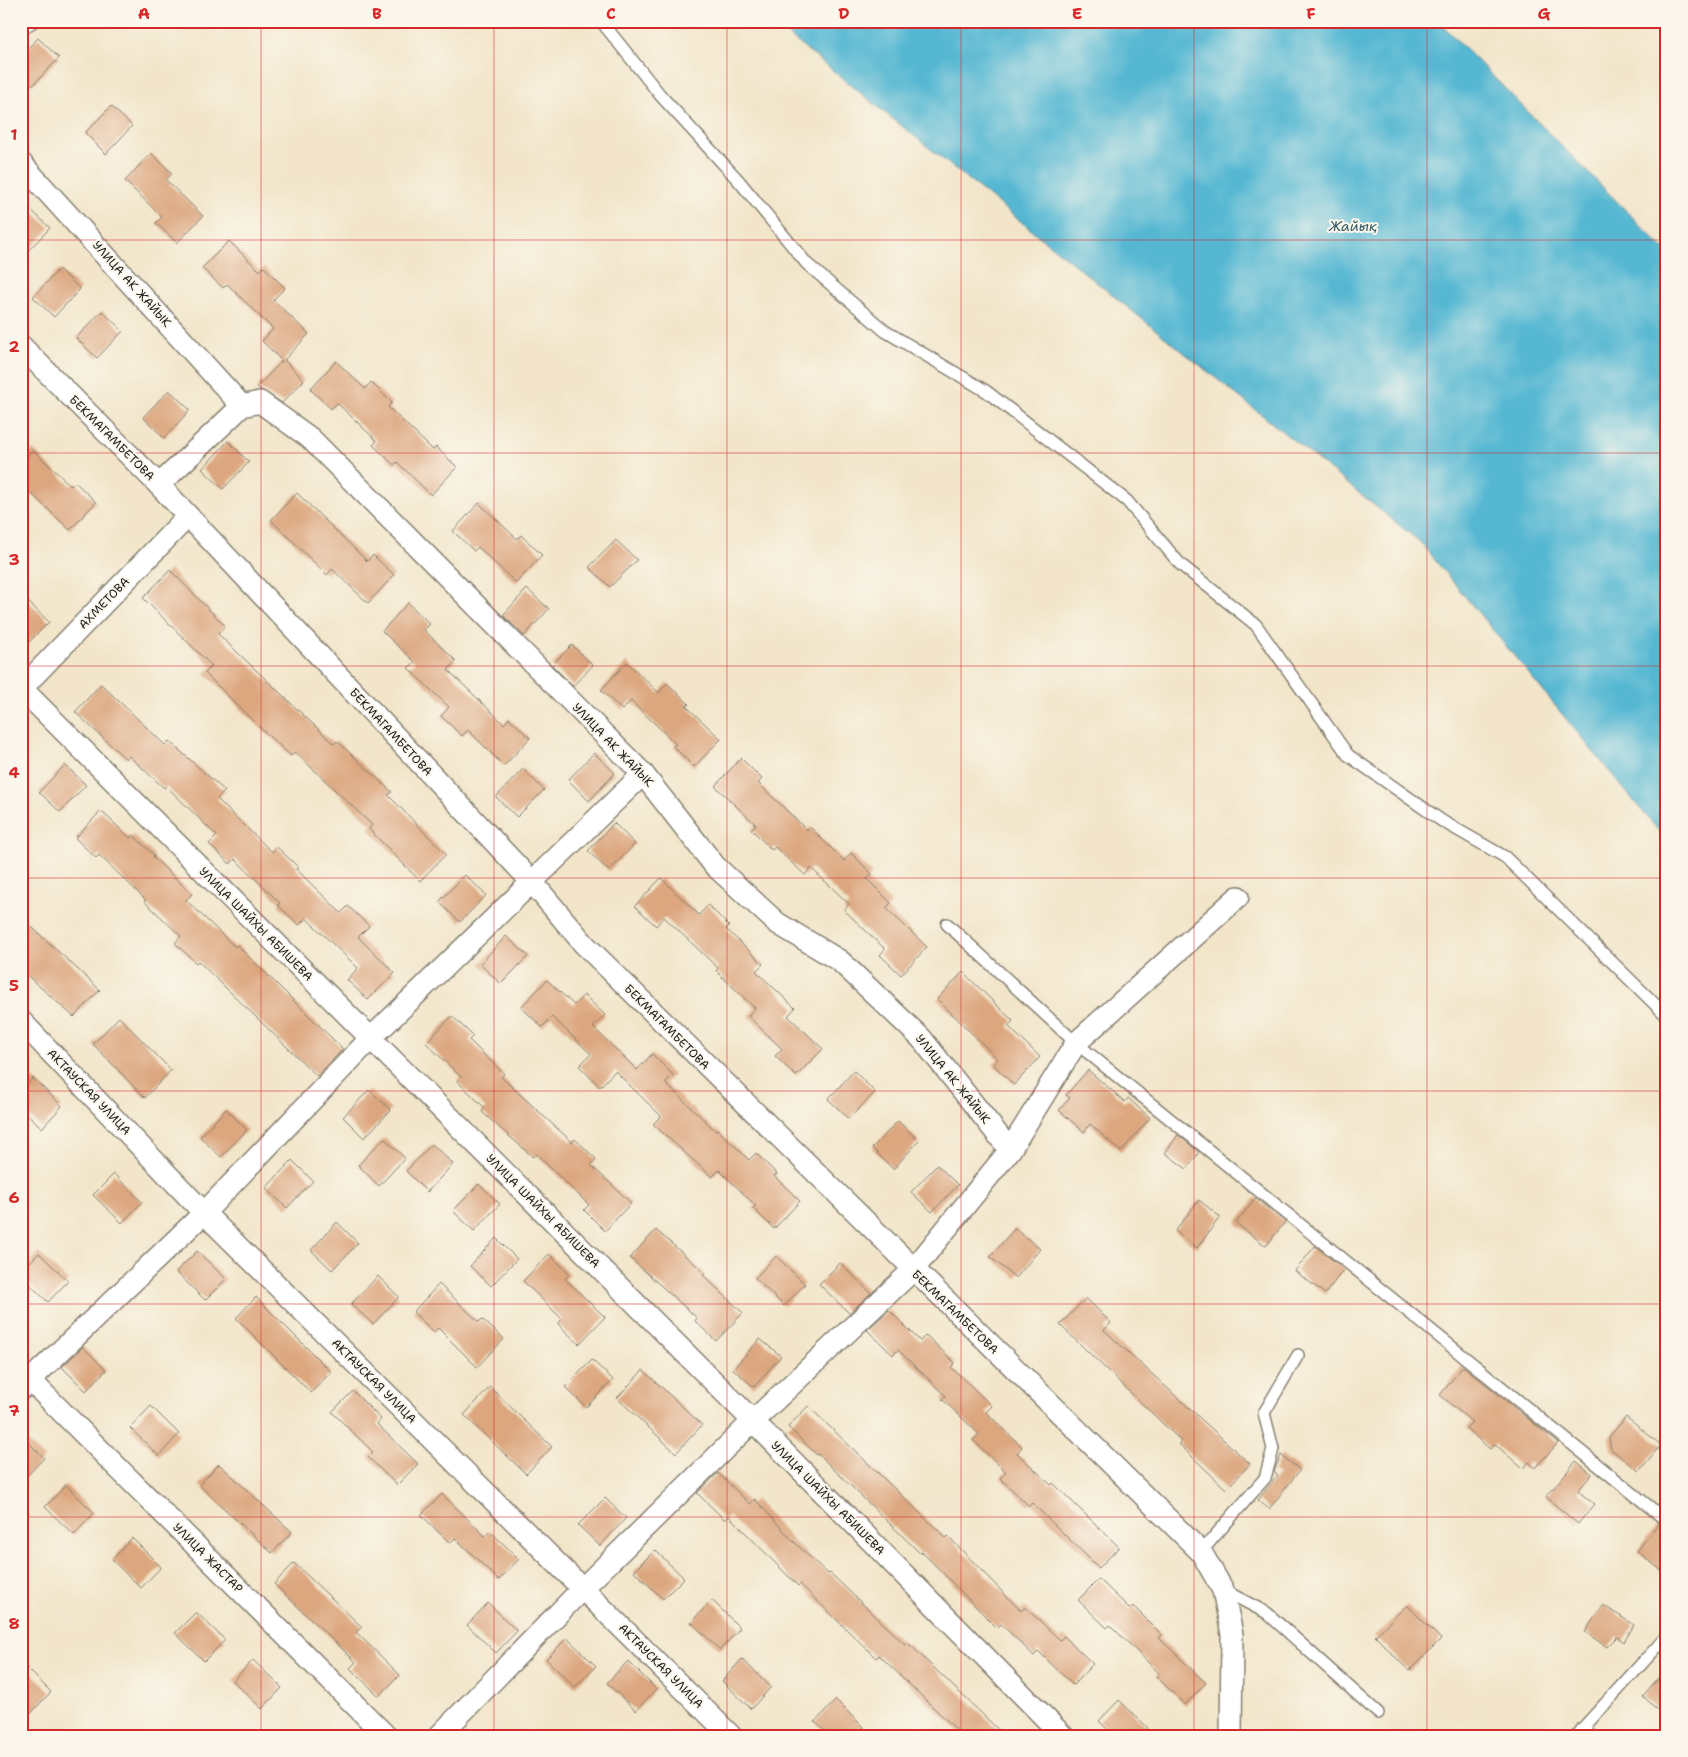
<svg xmlns="http://www.w3.org/2000/svg" width="1688" height="1757" font-family="'Shantell Sans',sans-serif">
<rect width="100%" height="100%" fill="#fbf7ec"/>
<filter id="ink" filterUnits="userSpaceOnUse"><feTurbulence type="fractalNoise" baseFrequency=".02" numOctaves="2"/><feDisplacementMap in="SourceGraphic" scale="10" xChannelSelector="R" yChannelSelector="G"/><feConvolveMatrix kernelMatrix="1 2 1 2 8 2 1 2 1" color-interpolation-filters="sRGB"/></filter>
<filter id="wash" filterUnits="userSpaceOnUse"><feTurbulence type="fractalNoise" baseFrequency=".0096" numOctaves="4" result="noise"/><feDisplacementMap in="SourceGraphic" scale="20" xChannelSelector="R" yChannelSelector="G"/><feGaussianBlur stdDeviation="1.12" result="paint"/><feColorMatrix in="noise" values="0 0 0 0 0 0 0 0 0 0 0 0 0 0 0 0 0 1.4 0 .05"/><feComposite in="paint" operator="in"/></filter>
<g filter="url(#wash)">
<rect width="100%" height="100%" fill="#f2e5c9"/>
<path fill="#54b7d2" stroke="#386a77" d="M771,21H1438L1667,252V841L1420,542Z"/>
<g id="blocks">
<g fill="#dca67e">
<path d="M38,38L59,58L33,85L21,74V55Z"/>
<path d="M111,106L132,126L106,154L85,133Z"/>
<path d="M151,153L172,173L166,180L203,216L177,243L156,223L162,217L125,181Z"/>
<path d="M29,208L50,228L21,258V216Z"/>
<path d="M229,241L260,271L264,267L285,288L273,300L309,334L284,360L304,380L282,403L257,387L282,361L262,341L273,329L227,284L223,288L202,268Z"/>
<path d="M59,269L80,289L54,317L33,297Z"/>
<path d="M102,311L123,331L97,358L76,338Z"/>
<path d="M336,361L365,389L371,382L392,403L388,407L433,450L436,447L457,467L431,495L397,462L394,465L373,445L377,441L337,403L331,409L310,389Z"/>
<path d="M169,390L190,410L164,438L143,417Z"/>
<path d="M228,441L249,462L223,489L202,469Z"/>
<path d="M33,450L71,486L75,482L96,502L70,530L32,494L21,505V463Z"/>
<path d="M297,493L367,561L373,555L394,575L368,603L332,569L327,575L271,520Z"/>
<path d="M479,503L517,539L521,535L542,555L516,583L478,547L474,551L453,531Z"/>
<path d="M616,540L637,560L610,587L589,567Z"/>
<path d="M170,570L225,626L218,634L334,744L337,741L392,792L388,795L446,854L420,881L369,829L372,825L295,752L291,756L257,725L205,673L212,666L143,598Z"/>
<path d="M527,589L549,609L524,636L503,615Z"/>
<path d="M21,595L49,622L21,650Z"/>
<path d="M408,603L430,624L424,630L456,661L448,670L504,724L509,718L530,738L504,766L468,730L462,736L441,716L449,707L408,668L415,662L382,631Z"/>
<path d="M572,645L593,665L573,686L552,665Z"/>
<path d="M627,662L659,693L667,683L689,704L686,706L721,739L694,767L673,746L676,744L631,701L622,710L601,690Z"/>
<path d="M101,684L165,745L169,741L225,791L217,799L272,852L277,847L298,867L296,869L341,913L348,906L369,926L358,937L395,973L368,1000L347,980L358,968L306,918L299,925L278,905L280,903L235,859L230,864L209,844L217,836L166,786L164,788L129,756L126,759L75,712Z"/>
<path d="M594,753L615,773L589,801L568,780Z"/>
<path d="M741,758L762,779L758,783L807,830L810,827L844,861L851,853L872,874L867,879L891,903L886,908L927,947L901,975L880,955L885,949L844,910L849,904L811,868L805,875L775,847L772,850L751,829L756,825L715,786Z"/>
<path d="M65,765L86,785L60,812L39,792Z"/>
<path d="M523,769L544,790L517,817L496,797Z"/>
<path d="M101,811L130,838L133,835L154,855L153,857L192,894L186,900L235,947L237,945L343,1049L317,1076L198,961L196,963L175,943L181,936L144,901L146,900L99,855L96,858L75,838Z"/>
<path d="M614,823L635,844L609,871L588,851Z"/>
<path d="M465,875L486,895L460,922L439,902Z"/>
<path d="M661,878L699,915L708,905L729,926L726,929L763,964L756,971L795,1008L788,1016L823,1049L796,1076L775,1056L782,1049L748,1016L755,1008L716,971L718,968L664,917L656,926L635,906Z"/>
<path d="M21,917L100,990L74,1017L21,970Z"/>
<path d="M506,936L528,956L501,984L480,964Z"/>
<path d="M963,972L1013,1021L1008,1026L1040,1057L1014,1085L993,1064L998,1059L937,999Z"/>
<path d="M547,980L574,1005L584,995L605,1015L593,1027L637,1070L652,1054L673,1075L665,1083L716,1131L717,1129L749,1160L756,1153L777,1174L774,1176L800,1201L774,1229L753,1208L756,1206L719,1170L712,1177L653,1124L661,1116L615,1071L600,1087L579,1066L591,1054L552,1017L542,1027L521,1007Z"/>
<path d="M452,1016L473,1036L469,1040L504,1074L501,1077L572,1142L575,1139L596,1159L591,1165L631,1203L605,1231L584,1210L589,1205L536,1154L533,1157L482,1112L485,1108L457,1081L461,1077L426,1043Z"/>
<path d="M119,1017L171,1070L145,1098L93,1044Z"/>
<path d="M1088,1070L1125,1102L1128,1098L1150,1118L1121,1152L1090,1124L1084,1132L1059,1110L1070,1098L1066,1095Z"/>
<path d="M854,1071L875,1092L849,1119L828,1099Z"/>
<path d="M33,1078L62,1106L42,1128L21,1108V1091Z"/>
<path d="M369,1090L391,1110L364,1138L343,1117Z"/>
<path d="M226,1109L247,1130L221,1157L200,1137Z"/>
<path d="M898,1121L919,1141L893,1169L872,1148Z"/>
<path d="M1178,1135L1199,1152L1187,1169L1165,1153Z"/>
<path d="M384,1138L405,1158L379,1186L358,1165Z"/>
<path d="M432,1144L453,1164L427,1192L406,1171Z"/>
<path d="M292,1160L313,1181L287,1208L266,1188Z"/>
<path d="M937,1165L958,1185L932,1212L911,1192Z"/>
<path d="M114,1174L142,1202L122,1223L93,1195Z"/>
<path d="M479,1184L500,1204L474,1231L453,1211Z"/>
<path d="M1255,1198L1285,1222L1266,1246L1236,1223Z"/>
<path d="M1199,1200L1220,1217L1197,1248L1175,1231Z"/>
<path d="M337,1222L358,1243L332,1270L311,1250Z"/>
<path d="M1015,1228L1040,1249L1016,1278L990,1257Z"/>
<path d="M656,1230L705,1273L703,1275L743,1313L716,1341L695,1321L697,1318L630,1258Z"/>
<path d="M496,1238L517,1259L491,1286L470,1266Z"/>
<path d="M1315,1246L1344,1269L1325,1294L1295,1271Z"/>
<path d="M197,1251L226,1279L205,1300L176,1272Z"/>
<path d="M39,1253L68,1281L48,1302L21,1276V1271Z"/>
<path d="M549,1254L570,1274L565,1279L605,1317L579,1344L558,1324L562,1319L523,1281Z"/>
<path d="M776,1256L805,1284L784,1306L755,1278Z"/>
<path d="M840,1263L871,1293L849,1313L819,1284Z"/>
<path d="M378,1276L399,1297L373,1324L351,1304Z"/>
<path d="M439,1284L479,1322L482,1319L504,1339L477,1367L438,1328L434,1332L413,1312Z"/>
<path d="M256,1297L331,1372L311,1393L236,1318Z"/>
<path d="M1086,1298L1111,1323L1104,1330L1250,1464L1226,1489L1179,1444L1181,1441L1060,1325Z"/>
<path d="M889,1310L920,1341L926,1335L955,1363L951,1367L992,1406L986,1412L1022,1447L1017,1453L1051,1485L1053,1483L1119,1547L1099,1568L1032,1503L1029,1506L1000,1478L1006,1472L973,1440L979,1434L942,1399L946,1396L898,1350L893,1355L867,1330Z"/>
<path d="M760,1339L781,1356L754,1387L733,1369Z"/>
<path d="M83,1347L106,1370L86,1391L62,1367Z"/>
<path d="M592,1360L613,1380L586,1407L565,1387Z"/>
<path d="M1463,1366L1558,1443L1535,1468L1529,1462L1523,1469L1495,1444L1490,1449L1466,1428L1472,1422L1440,1395Z"/>
<path d="M643,1370L702,1425L676,1453L617,1398Z"/>
<path d="M490,1387L552,1447L526,1474L464,1415Z"/>
<path d="M353,1391L381,1419L377,1424L418,1464L397,1485L368,1457L373,1452L332,1412Z"/>
<path d="M151,1406L179,1434L159,1456L130,1428Z"/>
<path d="M808,1406L946,1538L948,1536L1021,1611L1025,1607L1060,1640L1064,1636L1093,1664L1073,1685L1038,1651L1034,1656L1001,1624L997,1628L922,1552L921,1554L818,1454L817,1455L788,1427Z"/>
<path d="M1626,1417L1661,1445L1639,1471L1611,1449L1609,1437Z"/>
<path d="M21,1435L44,1458L21,1482Z"/>
<path d="M1281,1455L1300,1470L1269,1509L1258,1500L1278,1475L1274,1472Z"/>
<path d="M1576,1461L1592,1474L1578,1491L1594,1504L1578,1524L1546,1497Z"/>
<path d="M219,1464L292,1532L272,1553L199,1485Z"/>
<path d="M718,1473L750,1504L755,1499L793,1541L828,1574L830,1573L906,1645L908,1643L1005,1736H963L879,1655L876,1658L800,1584L798,1586L729,1516L725,1520L697,1493Z"/>
<path d="M66,1485L94,1513L74,1535L45,1507Z"/>
<path d="M442,1494L485,1536L490,1531L519,1559L499,1580L455,1538L450,1543L421,1515Z"/>
<path d="M605,1498L626,1518L600,1546L578,1525Z"/>
<path d="M1657,1525L1667,1532V1575L1637,1551Z"/>
<path d="M132,1538L161,1567L141,1588L112,1560Z"/>
<path d="M655,1550L684,1578L663,1599L634,1571Z"/>
<path d="M294,1563L362,1627L356,1632L400,1675L379,1696L350,1668L356,1662L274,1584Z"/>
<path d="M1099,1579L1130,1609L1133,1606L1162,1635L1159,1638L1206,1683L1185,1705L1156,1676L1159,1673L1110,1625L1107,1628L1078,1600Z"/>
<path d="M712,1600L740,1628L720,1650L691,1622Z"/>
<path d="M488,1603L517,1631L496,1653L467,1625Z"/>
<path d="M1407,1605L1441,1639L1409,1671L1375,1636Z"/>
<path d="M1603,1605L1634,1625L1624,1642L1617,1637L1607,1647L1585,1632Z"/>
<path d="M196,1612L225,1640L204,1661L175,1633Z"/>
<path d="M567,1638L596,1666L575,1687L546,1659Z"/>
<path d="M742,1659L771,1687L751,1709L722,1681Z"/>
<path d="M253,1660L282,1688L262,1709L233,1681Z"/>
<path d="M628,1661L656,1689L636,1711L607,1683Z"/>
<path d="M21,1662L51,1692L31,1713L21,1704Z"/>
<path d="M1667,1668V1716L1643,1697Z"/>
<path d="M836,1700L865,1729L858,1736H830L815,1722Z"/>
<path d="M1119,1700L1148,1728L1140,1736H1114L1099,1721Z"/>
</g>
</g>
</g>
<g filter="url(#ink)">
<use href="#blocks" fill-opacity="0" stroke="#878072" stroke-width="1"/>
<g fill="none" stroke-linecap="round" stroke-linejoin="round">
<defs>
<g id="lane">
<path d="M601,21L661,96L739,181L807,264L885,331L986,391L1127,501L1180,564L1256,625L1348,755L1442,821L1505,857L1667,1016"/>
<path d="M21,29L34,21"/>
<path d="M947,924L1076,1043L1667,1521"/>
<path d="M1201,1552L1265,1478L1273,1449L1264,1413L1298,1355"/>
<path d="M1223,1590L1267,1613L1378,1713"/>
<path d="M1583,1728L1667,1636"/>
<path d="M1577,1736L1583,1728L1591,1736"/>
</g>
<g id="street">
<path d="M21,163L242,406"/>
<path d="M21,346L159,485L532,882L584,944L1201,1552L1223,1590L1232,1634L1231,1736"/>
<path d="M159,485L242,406L260,402L310,438L643,774L715,866L777,923L840,961L921,1038L1010,1150"/>
<path d="M21,688L753,1421L1063,1736"/>
<path d="M21,689L188,516"/>
<path d="M21,1021L204,1213L731,1736"/>
<path d="M31,1381L386,1736"/>
<path d="M21,1389L204,1213L370,1039L643,774"/>
<path d="M439,1736L583,1588L753,1421L913,1270L1010,1150L1076,1043L1238,897"/>
</g>
</defs>
<use href="#lane" stroke="#878072" stroke-width="14"/>
<use href="#street" stroke="#878072" stroke-width="24"/>
<use href="#lane" stroke="#fff" stroke-width="11"/>
<use href="#street" stroke="#fff" stroke-width="21"/>
</g>
</g>
<path fill="none" stroke="#d62828" stroke-width="1" stroke-opacity="0.55" d="M261,21V1736M494,21V1736M727,21V1736M961,21V1736M1194,21V1736M1427,21V1736M21,240H1667M21,453H1667M21,666H1667M21,878H1667M21,1091H1667M21,1304H1667M21,1517H1667"/>
<g text-anchor="middle" dominant-baseline="central" stroke-width="4" stroke-linejoin="round" paint-order="stroke">
<g font-size="12" fill="#1c1c1c" stroke="#fbf7ec">
<text transform="translate(132 284) rotate(48)">УЛИЦА АК ЖАЙЫК</text>
<text transform="translate(112 438) rotate(45)">БЕКМАГАМБЕТОВА</text>
<text transform="translate(104 603) rotate(-46)">АХМЕТОВА</text>
<text transform="translate(391 732) rotate(47)">БЕКМАГАМБЕТОВА</text>
<text transform="translate(613 745) rotate(46)">УЛИЦА АК ЖАЙЫК</text>
<text transform="translate(256 924) rotate(45)">УЛИЦА ШАЙХЫ АБИШЕВА</text>
<text transform="translate(667 1027) rotate(45)">БЕКМАГАМБЕТОВА</text>
<text transform="translate(953 1079) rotate(51)">УЛИЦА АК ЖАЙЫК</text>
<text transform="translate(89 1092) rotate(46)">АКТАУСКАЯ УЛИЦА</text>
<text transform="translate(543 1211) rotate(45)">УЛИЦА ШАЙХЫ АБИШЕВА</text>
<text transform="translate(955 1312) rotate(44)">БЕКМАГАМБЕТОВА</text>
<text transform="translate(374 1381) rotate(45)">АКТАУСКАЯ УЛИЦА</text>
<text transform="translate(828 1498) rotate(45)">УЛИЦА ШАЙХЫ АБИШЕВА</text>
<text transform="translate(208 1558) rotate(45)">УЛИЦА ЖАСТАР</text>
<text transform="translate(661 1666) rotate(45)">АКТАУСКАЯ УЛИЦА</text>
</g>
<g font-size="14" font-style="italic" fill="#325a65" stroke="#fbf7ec">
<text x="1353" y="226">Жайық</text>
</g>
</g>
<rect width="1688" height="1757" fill="none" stroke="#fbf7ec" stroke-width="55"/>
<rect x="28" y="28" width="1632" height="1702" fill="none" stroke="#d62828" stroke-width="2"/>
<g font-size="16" text-anchor="middle" font-weight="bold" fill="#d62828">
<text x="144" y="19">A</text>
<text x="377" y="19">B</text>
<text x="611" y="19">C</text>
<text x="844" y="19">D</text>
<text x="1077" y="19">E</text>
<text x="1311" y="19">F</text>
<text x="1544" y="19">G</text>
<text x="14" y="140">1</text>
<text x="14" y="352">2</text>
<text x="14" y="565">3</text>
<text x="14" y="778">4</text>
<text x="14" y="991">5</text>
<text x="14" y="1203">6</text>
<text x="14" y="1416">7</text>
<text x="14" y="1629">8</text>
</g>
</svg>
